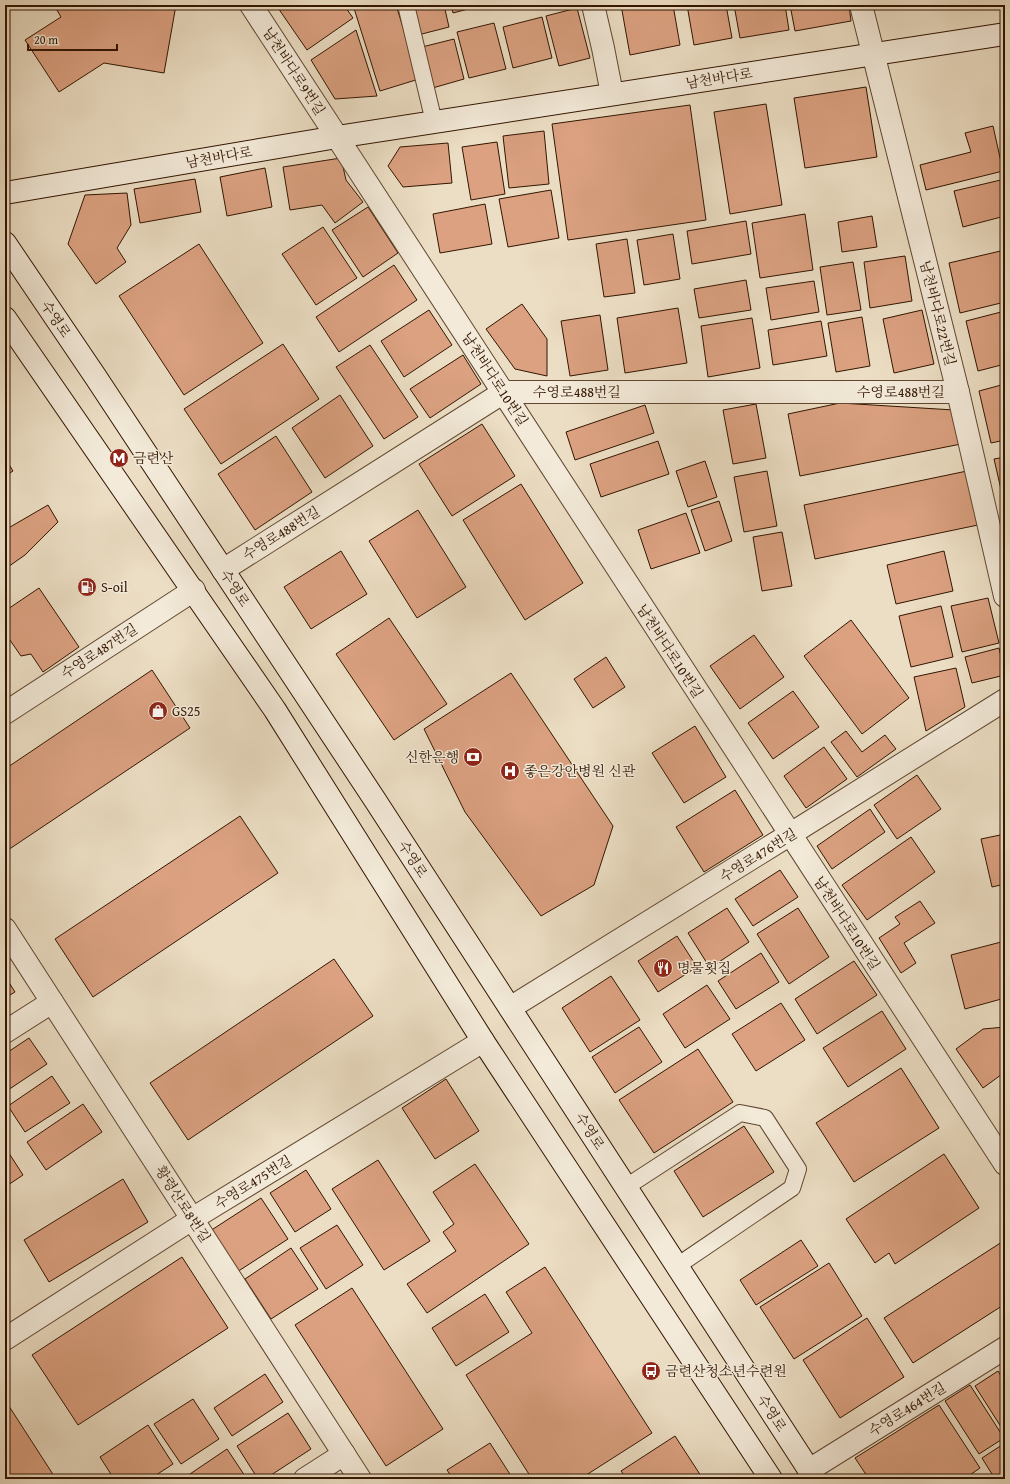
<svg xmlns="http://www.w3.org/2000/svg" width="1010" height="1484" font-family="'Gentium Book Plus','Noto Serif KR',serif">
<rect width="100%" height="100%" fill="#ecdec4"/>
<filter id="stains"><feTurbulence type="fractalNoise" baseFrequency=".005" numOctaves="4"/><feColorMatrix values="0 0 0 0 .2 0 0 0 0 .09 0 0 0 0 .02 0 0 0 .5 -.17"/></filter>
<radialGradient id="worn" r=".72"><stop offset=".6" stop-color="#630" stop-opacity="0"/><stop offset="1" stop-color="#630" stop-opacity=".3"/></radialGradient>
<g fill="#dba181" stroke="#321500">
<path d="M54,5H176L164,73L104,63L59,92L25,40L61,17Z"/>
<path d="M276,5H344L353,18L307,50Z"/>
<path d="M353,5H396L419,79L380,91Z"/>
<path d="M410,5H444L449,27L418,35Z"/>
<path d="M451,5H483L453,13Z"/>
<path d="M621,5H673L680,45L630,55Z"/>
<path d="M687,5H726L732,38L694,45Z"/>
<path d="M734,5H785L789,30L740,38Z"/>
<path d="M790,5H849L851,21L795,31Z"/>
<path d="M577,8L590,58L559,66L546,16Z"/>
<path d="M542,17L552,58L513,68L503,27Z"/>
<path d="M494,23L506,69L469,78L457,32Z"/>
<path d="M356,30L377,96L335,99L311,60Z"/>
<path d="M454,39L464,79L429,89L418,48Z"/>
<path d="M866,87L877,157L805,168L794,98Z"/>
<path d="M766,104L782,205L730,214L714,112Z"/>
<path d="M690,105L706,220L568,240L552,124Z"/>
<path d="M993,126L1003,171L926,190L920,165L971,152L965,133Z"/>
<path d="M544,131L549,184L509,188L503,136Z"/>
<path d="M497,142L505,194L471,200L462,147Z"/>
<path d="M448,143L452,183L403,187L388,166L400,147Z"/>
<path d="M341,158L346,180L363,202L335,223L322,205L290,210L283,167Z"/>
<path d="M265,168L272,207L227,216L220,177Z"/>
<path d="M195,179L201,212L140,223L134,189Z"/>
<path d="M1005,179V216L963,227L954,191Z"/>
<path d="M551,190L559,238L508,247L499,199Z"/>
<path d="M127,193L131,225L117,248L126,262L96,284L68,244L85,195Z"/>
<path d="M485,204L492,244L440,253L433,214Z"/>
<path d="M368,207L398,253L363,277L332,230Z"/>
<path d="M805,214L813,270L760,278L752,223Z"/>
<path d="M872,216L877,247L842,252L838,222Z"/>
<path d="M746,221L751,254L692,264L687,231Z"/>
<path d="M323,227L357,278L316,305L282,254Z"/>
<path d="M673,234L680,279L644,285L637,240Z"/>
<path d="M627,239L635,293L604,297L596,244Z"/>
<path d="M199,244L263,343L184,395L119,296Z"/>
<path d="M1005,250V302L960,313L949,263Z"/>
<path d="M905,256L912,301L870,308L864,262Z"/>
<path d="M853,262L861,310L827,315L820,267Z"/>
<path d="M394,265L417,300L339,352L316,317Z"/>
<path d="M746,280L751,310L699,318L694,289Z"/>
<path d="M814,281L819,312L771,320L766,288Z"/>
<path d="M522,304L547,339V376L515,369L486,329Z"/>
<path d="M678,308L687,363L625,373L617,318Z"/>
<path d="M429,310L452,345L404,377L381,341Z"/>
<path d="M922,310L934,364L894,373L883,319Z"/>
<path d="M1005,311V364L978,371L966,321Z"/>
<path d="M600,315L608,370L570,376L561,321Z"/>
<path d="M862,317L870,366L836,372L828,323Z"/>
<path d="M752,318L760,368L708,377L701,326Z"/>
<path d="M821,321L827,356L773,365L768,330Z"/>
<path d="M283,344L319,399L221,464L184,409Z"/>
<path d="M370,345L418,417L384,439L336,367Z"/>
<path d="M463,355L481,384L430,418L410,389Z"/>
<path d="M1005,384V440L991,443L979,391Z"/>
<path d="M340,395L373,446L325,478L292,428Z"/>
<path d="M840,403L954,410L961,444L800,476L788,414Z"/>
<path d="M756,404L766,458L733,464L723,410Z"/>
<path d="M645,405L654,433L575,460L566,432Z"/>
<path d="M482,424L515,476L452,516L419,464Z"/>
<path d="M276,436L312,492L255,530L218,474Z"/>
<path d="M658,441L669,474L601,497L590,464Z"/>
<path d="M1005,457V507L994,459Z"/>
<path d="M5,458L13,471L5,476Z"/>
<path d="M705,461L717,497L688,507L676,471Z"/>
<path d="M767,471L777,526L744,532L734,477Z"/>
<path d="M967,471L978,525L815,559L804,505Z"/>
<path d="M521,484L583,583L525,620L463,520Z"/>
<path d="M719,501L732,541L705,551L691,510Z"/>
<path d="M48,505L58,522L25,555L5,569V530Z"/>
<path d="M418,510L466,587L417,618L369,541Z"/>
<path d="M686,513L700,553L651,569L638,530Z"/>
<path d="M782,532L792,586L762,591L753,537Z"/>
<path d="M341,551L367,594L311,629L284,587Z"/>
<path d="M944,551L953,591L896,604L887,565Z"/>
<path d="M39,588L79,647L43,672L31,654L21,656L5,633V611Z"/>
<path d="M988,598L999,643L962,652L951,606Z"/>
<path d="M941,606L953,657L911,667L899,616Z"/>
<path d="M389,618L447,704L394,740L336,654Z"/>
<path d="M851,620L909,698L862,734L804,656Z"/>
<path d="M754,635L784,677L740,709L710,666Z"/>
<path d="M999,648L1005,675L972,683L965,657Z"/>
<path d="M606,657L625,687L593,708L574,679Z"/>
<path d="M956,668L965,707L926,731L914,677Z"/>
<path d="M152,670L190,728L5,852V769Z"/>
<path d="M511,673L613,826L594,885L541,916L465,812L424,729Z"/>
<path d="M793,691L819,727L773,759L748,723Z"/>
<path d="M695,726L726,777L684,803L652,753Z"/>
<path d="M846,731L862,752L885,735L896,749L857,777L831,742Z"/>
<path d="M824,747L847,779L806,808L784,776Z"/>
<path d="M917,775L941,809L897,839L874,805Z"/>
<path d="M735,790L763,835L704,872L676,827Z"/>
<path d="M870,809L885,832L832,869L817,846Z"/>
<path d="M240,816L278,873L93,997L55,939Z"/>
<path d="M1005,834V884L992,887L981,839Z"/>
<path d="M911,837L935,872L867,920L842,885Z"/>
<path d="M780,870L798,897L753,926L735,899Z"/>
<path d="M920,901L935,923L904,943L916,963L901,973L879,938L900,924L895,917Z"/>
<path d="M727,908L749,942L710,968L688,933Z"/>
<path d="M798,908L829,957L789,984L757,934Z"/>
<path d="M677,936L697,967L658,992L638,961Z"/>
<path d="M1005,941V998L965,1009L951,955Z"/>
<path d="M761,953L779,982L736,1009L718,981Z"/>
<path d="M334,959L373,1016L188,1140L150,1083Z"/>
<path d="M854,961L877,995L817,1034L795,999Z"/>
<path d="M5,976L15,992L5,998Z"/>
<path d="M611,976L640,1020L590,1052L562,1008Z"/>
<path d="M707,985L730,1019L685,1048L663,1014Z"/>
<path d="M781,1003L805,1040L756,1071L732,1034Z"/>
<path d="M882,1011L906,1049L848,1087L823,1048Z"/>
<path d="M639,1027L662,1062L615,1093L592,1057Z"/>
<path d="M1005,1027V1072L983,1088L956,1049L983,1029Z"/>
<path d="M29,1038L47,1064L5,1092V1054Z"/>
<path d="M698,1049L733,1102L654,1153L619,1100Z"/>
<path d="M901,1068L939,1128L854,1182L816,1123Z"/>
<path d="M52,1076L70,1103L25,1132L8,1106Z"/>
<path d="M446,1079L479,1131L435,1159L402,1108Z"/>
<path d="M83,1104L102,1132L46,1170L27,1142Z"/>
<path d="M744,1126L774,1172L703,1217L674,1171Z"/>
<path d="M5,1147L23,1175L5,1187Z"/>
<path d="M944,1154L979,1208L895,1264L889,1253L875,1263L846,1219Z"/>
<path d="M378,1160L430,1241L384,1270L332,1189Z"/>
<path d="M475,1164L529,1244L427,1313L407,1284L456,1251L443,1232L454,1224L433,1192Z"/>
<path d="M306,1170L331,1209L295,1232L270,1193Z"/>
<path d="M123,1179L148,1222L49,1282L24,1240Z"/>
<path d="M261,1198L288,1239L237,1272L210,1231Z"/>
<path d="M337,1225L363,1265L326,1289L300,1248Z"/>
<path d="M801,1240L818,1266L756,1305L740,1280Z"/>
<path d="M1005,1240V1304L913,1363L884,1318Z"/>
<path d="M291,1248L318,1289L271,1319L245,1279Z"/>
<path d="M182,1257L228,1328L78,1425L32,1355Z"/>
<path d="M829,1263L862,1316L794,1359L760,1307Z"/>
<path d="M545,1267L652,1433L580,1479H532L466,1375L532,1333L506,1292Z"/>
<path d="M352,1288L443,1429L386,1466L295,1325Z"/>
<path d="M485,1294L509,1332L456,1366L432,1328Z"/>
<path d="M867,1318L904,1377L840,1418L803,1360Z"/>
<path d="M998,1371L1005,1382V1429L1003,1430L975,1386Z"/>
<path d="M265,1374L283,1402L232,1436L214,1408Z"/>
<path d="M970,1385L1004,1438L979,1454L945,1401Z"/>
<path d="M193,1399L219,1439L181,1464L154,1424Z"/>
<path d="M5,1400L56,1479H5Z"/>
<path d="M939,1405L980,1468L964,1479H869L855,1458Z"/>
<path d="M288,1413L311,1449L265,1479H258L237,1446Z"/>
<path d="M148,1425L173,1464L150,1479H114L100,1457Z"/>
<path d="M675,1436L703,1479H627L621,1471Z"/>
<path d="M490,1443L513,1479H453L447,1470Z"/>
<path d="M1005,1443V1479H995L982,1458Z"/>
<path d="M227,1449L247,1479H189L187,1476Z"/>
</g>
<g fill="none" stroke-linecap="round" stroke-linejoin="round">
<defs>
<g id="lane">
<path d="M406,5L434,122"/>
<path d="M626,1187L740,1113L765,1118L798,1169L792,1188L677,1266"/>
</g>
<g id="street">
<path d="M251,5C503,391 752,779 1005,1164"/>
<path d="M593,5L603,48L612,94"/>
<path d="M861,5L958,392L1005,596"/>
<path d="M223,570L504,392H958"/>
<path d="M5,713L194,590"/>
<path d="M5,929L360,1479"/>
<path d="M510,1008L789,835L1005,700"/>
<path d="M5,1032L52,1002"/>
<path d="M5,1339L192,1219L483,1041"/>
<path d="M809,1470L1005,1348"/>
<path d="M305,1479L344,1454"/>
</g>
<g id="secondary">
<path d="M5,193L337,137L1005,34"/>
<path d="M5,243L95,376L375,800L815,1479"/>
<path d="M5,318L275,710L483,1041L771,1479"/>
</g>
</defs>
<use href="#lane" stroke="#604731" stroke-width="18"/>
<use href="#street" stroke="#604731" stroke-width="24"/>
<use href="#secondary" stroke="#321500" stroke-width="24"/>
<use href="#lane" stroke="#f3ead9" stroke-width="16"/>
<use href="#street" stroke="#f3ead9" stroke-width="22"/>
<use href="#secondary" stroke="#f3ead9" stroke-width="22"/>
</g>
<defs>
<symbol id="metro-disc" viewBox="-11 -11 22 22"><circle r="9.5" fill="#8f2418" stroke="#f3ead9"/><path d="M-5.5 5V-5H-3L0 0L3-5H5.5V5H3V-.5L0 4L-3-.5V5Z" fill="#fff"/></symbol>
<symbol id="fuel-disc" viewBox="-11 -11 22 22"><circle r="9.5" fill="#8f2418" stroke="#f3ead9"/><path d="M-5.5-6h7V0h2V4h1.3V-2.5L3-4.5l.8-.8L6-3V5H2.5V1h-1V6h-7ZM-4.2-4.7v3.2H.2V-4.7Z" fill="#fff"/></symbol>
<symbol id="shop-disc" viewBox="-11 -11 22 22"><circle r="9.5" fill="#8f2418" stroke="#f3ead9"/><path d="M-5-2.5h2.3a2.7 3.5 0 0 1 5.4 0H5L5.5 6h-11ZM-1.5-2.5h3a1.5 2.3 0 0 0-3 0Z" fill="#fff"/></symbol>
<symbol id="bank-disc" viewBox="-11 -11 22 22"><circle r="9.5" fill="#8f2418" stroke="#f3ead9"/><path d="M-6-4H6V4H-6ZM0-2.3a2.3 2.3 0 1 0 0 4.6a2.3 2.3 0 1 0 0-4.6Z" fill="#fff"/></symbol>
<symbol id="hospital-disc" viewBox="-11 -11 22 22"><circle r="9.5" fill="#8f2418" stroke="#f3ead9"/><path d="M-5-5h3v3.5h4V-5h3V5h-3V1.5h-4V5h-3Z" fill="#fff"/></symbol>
<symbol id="restaurant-disc" viewBox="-11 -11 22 22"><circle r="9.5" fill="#8f2418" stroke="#f3ead9"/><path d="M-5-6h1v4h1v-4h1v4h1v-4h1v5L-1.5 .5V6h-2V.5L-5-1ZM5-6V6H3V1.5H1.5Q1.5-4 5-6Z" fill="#fff"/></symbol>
<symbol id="bus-disc" viewBox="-11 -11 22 22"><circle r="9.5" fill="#8f2418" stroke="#f3ead9"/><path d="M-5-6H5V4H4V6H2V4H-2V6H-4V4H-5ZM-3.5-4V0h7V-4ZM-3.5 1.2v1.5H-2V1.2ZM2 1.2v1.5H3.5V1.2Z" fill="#fff"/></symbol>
</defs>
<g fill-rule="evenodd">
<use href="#metro-disc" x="108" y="447" width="22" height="22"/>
<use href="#fuel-disc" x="76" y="576" width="22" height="22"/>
<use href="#shop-disc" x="147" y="700" width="22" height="22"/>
<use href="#bank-disc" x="462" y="746" width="22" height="22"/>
<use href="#hospital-disc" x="499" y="760" width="22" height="22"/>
<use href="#restaurant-disc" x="652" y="957" width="22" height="22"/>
<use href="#bus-disc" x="640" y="1360" width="22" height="22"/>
</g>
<g text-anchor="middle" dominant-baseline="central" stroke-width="3" stroke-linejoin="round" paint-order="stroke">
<g font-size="14" fill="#321500" stroke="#f3ead9">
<text transform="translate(294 71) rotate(57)">남천바다로9번길</text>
<text transform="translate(719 78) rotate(-9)">남천바다로</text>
<text transform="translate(219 157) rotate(-10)">남천바다로</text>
<text transform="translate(938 313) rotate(76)">남천바다로22번길</text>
<text transform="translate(56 319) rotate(56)">수영로</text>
<text transform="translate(495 379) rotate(57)">남천바다로10번길</text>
<text x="577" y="392">수영로488번길</text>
<text x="901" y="392">수영로488번길</text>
<text transform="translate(281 533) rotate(-32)">수영로488번길</text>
<text transform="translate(235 588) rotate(57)">수영로</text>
<text transform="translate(99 651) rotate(-33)">수영로487번길</text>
<text transform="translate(670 651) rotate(57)">남천바다로10번길</text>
<text transform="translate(758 855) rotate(-32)">수영로476번길</text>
<text transform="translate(413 859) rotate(57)">수영로</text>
<text transform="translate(847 923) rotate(57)">남천바다로10번길</text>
<text transform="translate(590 1131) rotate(57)">수영로</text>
<text transform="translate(253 1182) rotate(-32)">수영로475번길</text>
<text transform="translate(183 1204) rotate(57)">황령산로8번길</text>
<text transform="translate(907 1409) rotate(-32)">수영로464번길</text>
<text transform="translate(772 1413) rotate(57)">수영로</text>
</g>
<g font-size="14" fill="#321500" stroke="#f3ead9" text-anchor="start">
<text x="133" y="458">금련산</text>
<text x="101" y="587">S-oil</text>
<text x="172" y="711">GS25</text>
<text x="459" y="757" text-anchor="end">신한은행</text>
<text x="524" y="771">좋은강안병원 신관</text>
<text x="677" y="968">명물횟집</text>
<text x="665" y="1371">금련산청소년수련원</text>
</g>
</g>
<rect width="1010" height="1484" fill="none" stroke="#ecdec4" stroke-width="20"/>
<rect x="6" y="6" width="998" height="1472" fill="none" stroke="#321500" stroke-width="2"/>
<rect x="10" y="10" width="990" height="1464" fill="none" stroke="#321500"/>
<path d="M28 44v6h89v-6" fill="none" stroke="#321500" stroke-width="2"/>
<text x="34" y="44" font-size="12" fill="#321500" stroke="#f3ead9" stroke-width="3" paint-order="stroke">20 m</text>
<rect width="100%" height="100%" filter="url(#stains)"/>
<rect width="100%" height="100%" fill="url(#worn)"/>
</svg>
